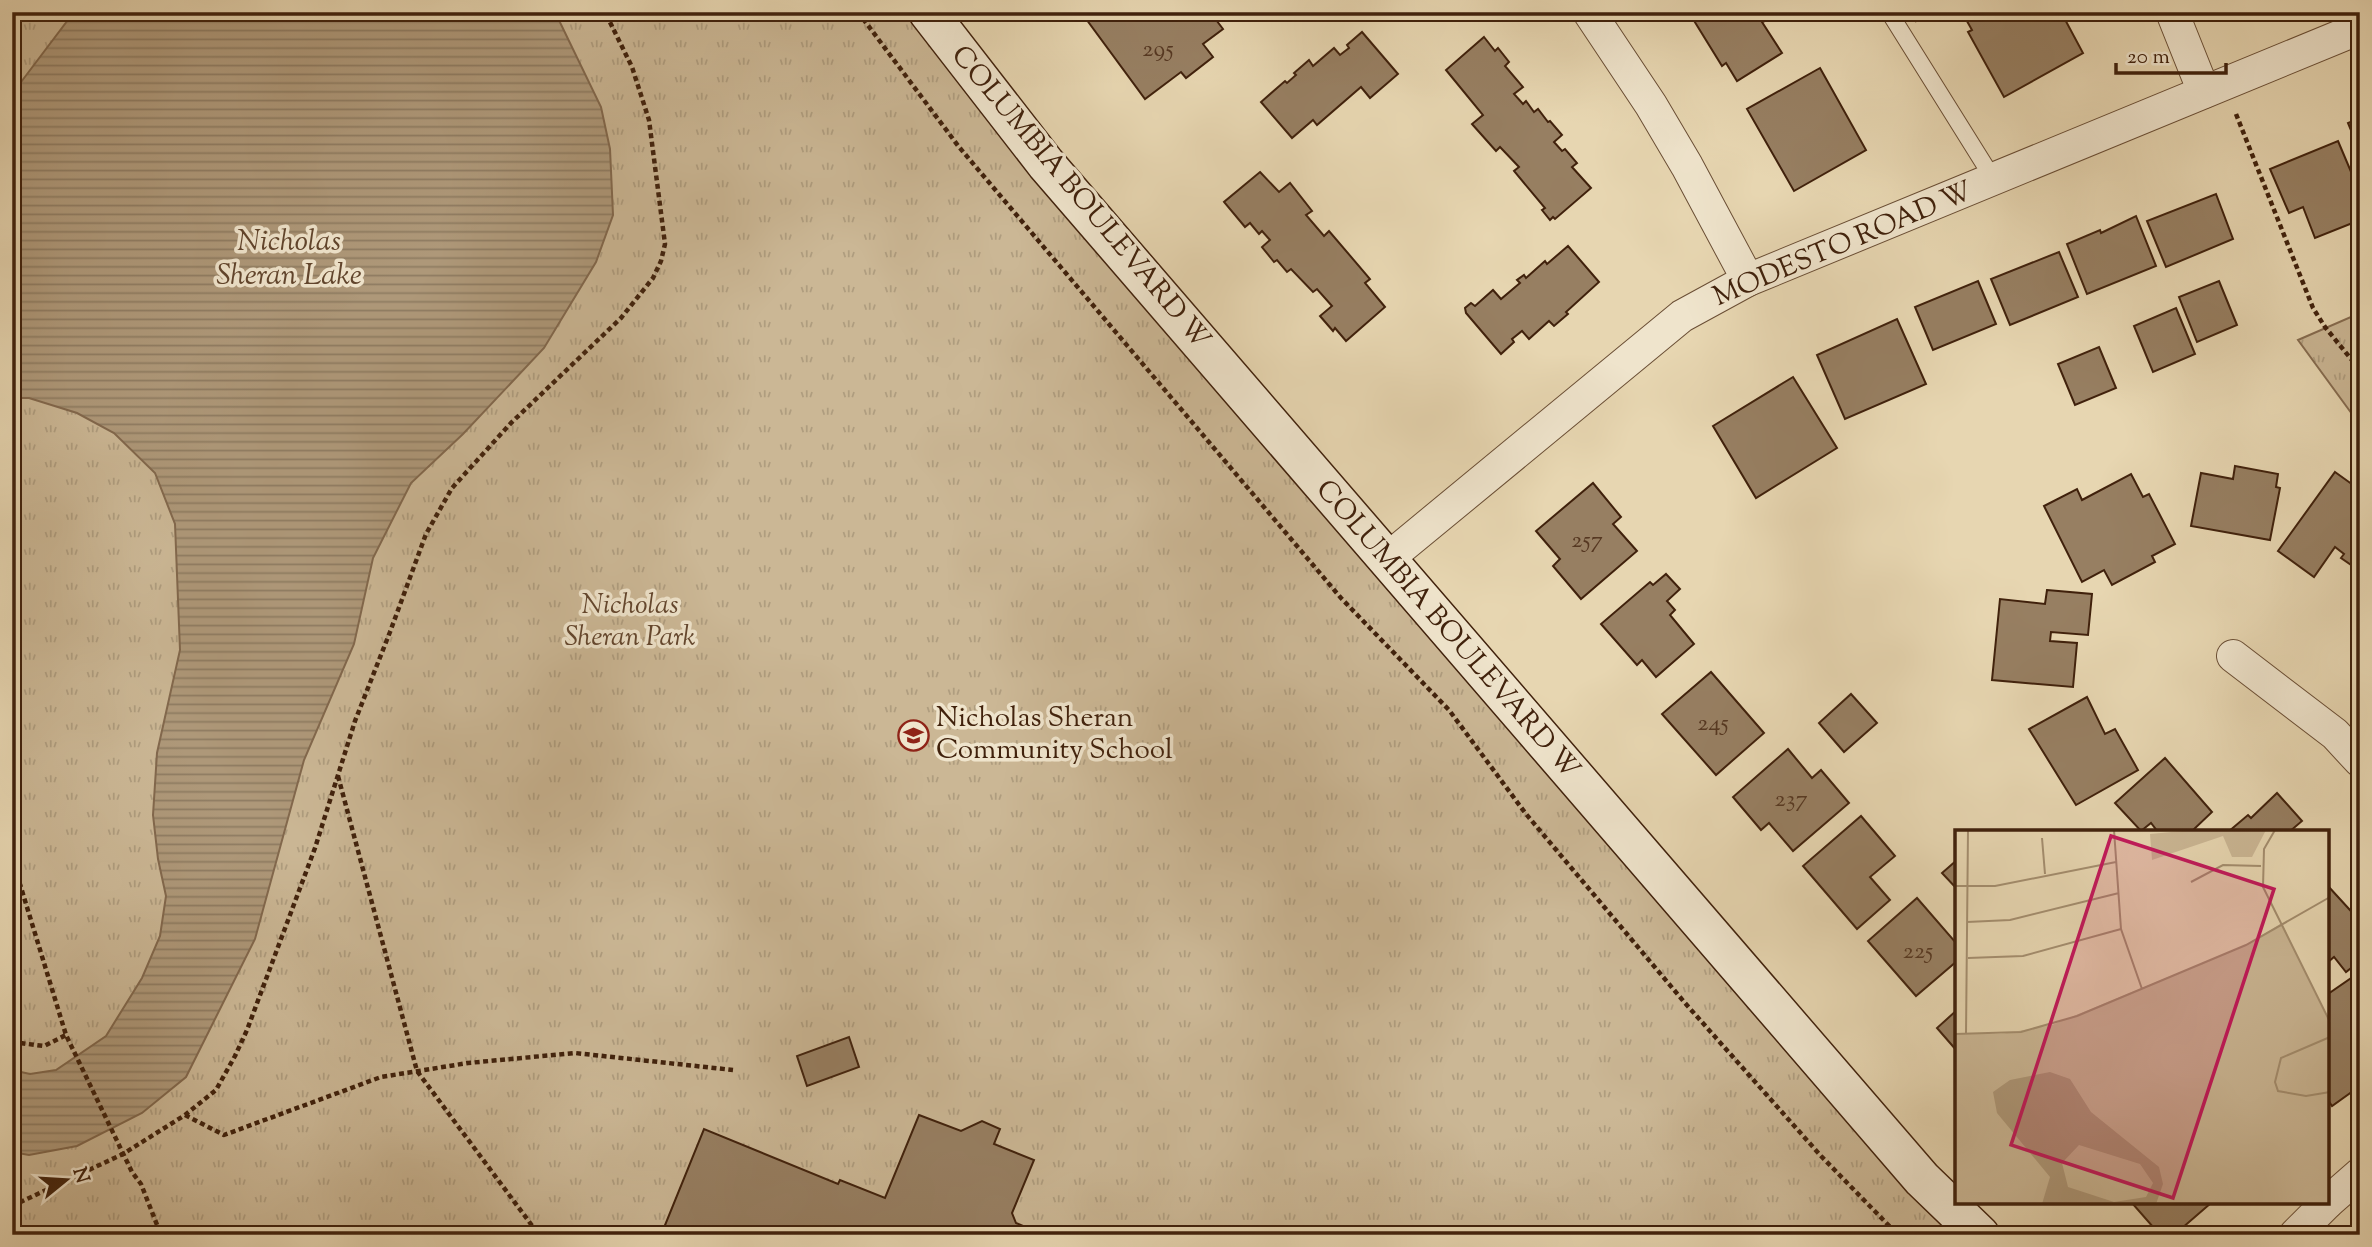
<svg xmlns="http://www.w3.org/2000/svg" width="2372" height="1247" font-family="'Sorts Mill Goudy',serif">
<defs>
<pattern id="park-tufts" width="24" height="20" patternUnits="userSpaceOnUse" patternTransform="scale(1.75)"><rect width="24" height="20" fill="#cbb795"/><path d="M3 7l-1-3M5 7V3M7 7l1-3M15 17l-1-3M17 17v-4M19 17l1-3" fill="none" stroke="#af9d7f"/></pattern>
<pattern id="water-rules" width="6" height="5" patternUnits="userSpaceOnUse" patternTransform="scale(1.75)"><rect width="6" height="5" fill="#ae9879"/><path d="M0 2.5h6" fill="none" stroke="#8f7c62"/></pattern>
</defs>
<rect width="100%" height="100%" fill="#e7d6b1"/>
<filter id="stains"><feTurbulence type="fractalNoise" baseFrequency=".00286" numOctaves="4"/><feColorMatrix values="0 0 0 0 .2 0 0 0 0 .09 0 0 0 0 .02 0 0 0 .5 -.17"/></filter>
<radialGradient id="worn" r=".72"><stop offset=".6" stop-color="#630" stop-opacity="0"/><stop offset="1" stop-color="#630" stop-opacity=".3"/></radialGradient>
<g fill="url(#park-tufts)" stroke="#866c50" stroke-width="2">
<path d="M12,12H928L1980,1235H12Z"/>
<path d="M2360,313V425L2298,340Z"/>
</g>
<path fill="url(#water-rules)" stroke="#82684d" stroke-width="2" d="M74,12H555L601,107L610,149L613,215L596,262L544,348L463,434L411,483L373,558L354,644L304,760L255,939L186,1077L142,1113L77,1146L29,1155L12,1152V1070L30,1074L56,1070L106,1036L142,978L160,936L166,896L158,859L153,815L157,753L180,650L175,524L155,473L114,433L77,413L29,398H12V94Z"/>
<g fill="#977f62" stroke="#40210c" stroke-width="2">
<path d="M1081,12H1210L1223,29L1203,44L1213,57L1186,78L1181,72L1145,99Z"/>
<path d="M1703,12H1763L1768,20L1762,22L1782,53L1737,81L1726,63L1722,66L1693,19Z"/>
<path d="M1911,12H1931L1916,21Z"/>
<path d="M1966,12H2061L2083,53L2004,97L1968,32L1972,30L1963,14Z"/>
<path d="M1362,32L1398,74L1370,98L1361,87L1317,125L1313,120L1292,138L1261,102L1285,81L1287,83L1296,75L1294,73L1309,60L1313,66L1334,48L1340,55L1349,48L1347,45Z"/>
<path d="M1484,37L1495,51L1498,48L1509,62L1505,66L1523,87L1514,94L1523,104L1526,101L1534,112L1538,109L1548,122L1550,121L1562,135L1554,142L1562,151L1565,149L1577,163L1572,167L1591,188L1555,219L1553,217L1550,220L1542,210L1545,208L1514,171L1519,167L1500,147L1496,151L1472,124L1483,115L1446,70Z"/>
<path d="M1820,68L1866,150L1794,191L1747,109Z"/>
<path d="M2360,118V152L2348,123Z"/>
<path d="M2338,141L2360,193V220L2315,238L2303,207L2289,213L2270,169Z"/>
<path d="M1260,172L1279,192L1290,183L1312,211L1306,215L1324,236L1329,231L1370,279L1365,283L1385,307L1346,341L1335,328L1333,331L1320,316L1332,306L1317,289L1313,292L1291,269L1287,272L1277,260L1274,262L1262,247L1270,240L1262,231L1259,234L1250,223L1245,227L1224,202Z"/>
<path d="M2216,194L2233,239L2166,267L2147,221Z"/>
<path d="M2136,216L2156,266L2087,294L2067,244L2100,230L2101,233Z"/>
<path d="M1568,246L1599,282L1566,312L1568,314L1554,326L1549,321L1529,339L1522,331L1512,339L1514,342L1501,354L1466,313L1465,308L1471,303L1475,306L1493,290L1501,299L1520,283L1517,280L1524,275L1526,278L1545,261L1547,264Z"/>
<path d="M2059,252L2078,297L2010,325L1991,279Z"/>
<path d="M1978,281L1996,324L1933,350L1915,307Z"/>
<path d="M2219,281L2237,325L2197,342L2179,297Z"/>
<path d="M2176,308L2195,354L2153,372L2134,326Z"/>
<path d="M1897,319L1926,384L1845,419L1817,355Z"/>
<path d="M2099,347L2116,388L2075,405L2058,364Z"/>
<path d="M1793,377L1837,448L1756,498L1713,426Z"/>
<path d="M2235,466L2278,474L2276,487L2280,488L2270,540L2191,526L2201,473L2233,479Z"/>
<path d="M2335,472L2360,490V571L2341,558L2344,554L2335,547L2314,577L2278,551Z"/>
<path d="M2131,474L2143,497L2149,494L2175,544L2152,556L2155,562L2112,585L2104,570L2082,582L2044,506L2077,489L2082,500Z"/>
<path d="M1593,483L1621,517L1613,524L1637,551L1581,599L1553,566L1560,559L1536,531Z"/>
<path d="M1666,574L1680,589L1667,601L1675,610L1670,615L1694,644L1656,677L1642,660L1637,665L1601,624L1650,582L1653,585Z"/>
<path d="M2047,590L2092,594L2088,635L2051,632L2050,641L2077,643L2073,687L1992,680L2000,599L2045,604Z"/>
<path d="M1711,672L1764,733L1716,775L1662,714Z"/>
<path d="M1851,694L1877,723L1844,752L1819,723Z"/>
<path d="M2087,697L2105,734L2115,729L2138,770L2076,805L2029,729Z"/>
<path d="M1788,749L1812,778L1821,770L1849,803L1793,851L1769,823L1761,830L1733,797Z"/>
<path d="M2165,758L2212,812L2191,832H2158L2151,823L2141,831L2115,803Z"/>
<path d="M2277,793L2302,821L2289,832H2228L2248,815L2251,818Z"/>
<path d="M1861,816L1895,856L1870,877L1890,900L1857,929L1803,866Z"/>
<path d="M1957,860V889L1942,873Z"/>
<path d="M2328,886L2360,921V961L2346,972L2334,957L2328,962Z"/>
<path d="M1917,898L1957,944V961L1916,996L1868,941Z"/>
<path d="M2360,972V1086L2332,1106L2328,1100V994Z"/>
<path d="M1957,1010V1051L1937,1028Z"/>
<path d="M849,1037L859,1067L807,1086L797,1056Z"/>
<path d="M919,1115L961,1131L982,1121L1000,1129L994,1144L1034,1160L1012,1213L1016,1223L1044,1235H661L704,1129L838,1184L840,1180L885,1198Z"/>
<path d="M2132,1203H2211L2174,1235H2160Z"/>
</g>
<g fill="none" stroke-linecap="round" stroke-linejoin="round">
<defs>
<path id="lane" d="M1889,12L1994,180"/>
<g id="street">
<path d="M1589,12L1651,105L1687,166L1748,280"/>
<path d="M2172,12L2204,92"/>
<path d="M1386,560L1682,316L1748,280L2360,28"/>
<path d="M2233,656L2335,734L2360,761"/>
<path d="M2328,1202L2360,1174"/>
<path d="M2295,1235L2327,1203"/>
</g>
<path id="secondary" d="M928,12L1046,164L1922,1179L1980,1235"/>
</defs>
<use href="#lane" stroke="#6a4e35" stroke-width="18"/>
<use href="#street" stroke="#6a4e35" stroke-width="34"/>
<use href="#secondary" stroke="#40210c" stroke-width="41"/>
<g stroke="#40210c" stroke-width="4.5" stroke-dasharray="5 3.5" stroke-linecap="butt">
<path d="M858,12L959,147L1341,598L1449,710L1526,814L1685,1003L1821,1156L1898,1235"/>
<path d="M12,22L20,12"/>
<path d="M2236,114L2313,308L2325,327L2360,370"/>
<path d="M338,776L417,1071L539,1235"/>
<path d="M12,858L66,1035L132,1172L141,1184L161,1235"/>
<path d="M12,1042L44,1046L66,1035"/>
<path d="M185,1115L224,1135L381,1077L468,1063L575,1053L733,1070"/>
<path d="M12,1206L123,1154L185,1115L216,1090L235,1056L247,1030L315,848L355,721L390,632L426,534L452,488L511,423L621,318L653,278L661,261L665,244L649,120L632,67L605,12"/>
</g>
<use href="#lane" stroke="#efe4cc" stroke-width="16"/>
<use href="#street" stroke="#efe4cc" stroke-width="32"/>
<use href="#secondary" stroke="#efe4cc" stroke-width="38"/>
</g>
<defs>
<symbol id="school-ring" viewBox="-11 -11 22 22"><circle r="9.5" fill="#efe4cc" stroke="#8f2418" stroke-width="1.5"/><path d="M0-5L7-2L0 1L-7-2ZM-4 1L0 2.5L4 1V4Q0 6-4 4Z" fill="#8f2418"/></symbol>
</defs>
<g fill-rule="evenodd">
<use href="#school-ring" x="896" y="718" width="35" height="35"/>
</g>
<g text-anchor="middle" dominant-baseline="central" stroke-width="7" stroke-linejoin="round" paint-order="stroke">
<g font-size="24" fill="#563822">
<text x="1158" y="50">295</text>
<text x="1587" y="541">257</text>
<text x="1713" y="724">245</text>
<text x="1791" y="800">237</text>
<text x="1918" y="952">225</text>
</g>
<g font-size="28" fill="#40210c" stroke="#efe4cc">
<text transform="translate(1080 198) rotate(50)">COLUMBIA BOULEVARD W</text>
<text transform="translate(1843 245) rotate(-23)">MODESTO ROAD W</text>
<text transform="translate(1447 630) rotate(49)">COLUMBIA BOULEVARD W</text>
</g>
<g font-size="28" font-style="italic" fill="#63462e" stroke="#efe4cc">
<text x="630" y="606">Nicholas<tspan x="630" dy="32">Sheran Park</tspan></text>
</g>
<g font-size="28" fill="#40210c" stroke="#efe4cc" text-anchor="start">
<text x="936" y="719">Nicholas Sheran<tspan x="936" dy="32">Community School</tspan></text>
</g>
<g font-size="30" font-style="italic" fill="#61452d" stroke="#efe4cc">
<text x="289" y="242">Nicholas<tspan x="289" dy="34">Sheran Lake</tspan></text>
</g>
</g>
<g transform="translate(1955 830)">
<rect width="374" height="374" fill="#e7d6b1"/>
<path d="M238,0H311L297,27H277L268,6L197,30L195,4ZM327,93L374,192V374H0V204H46L97,195L291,115Z" fill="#cbb795"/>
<path d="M95,242L115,249L136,282L204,337L208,354L201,374H87L95,347L42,283L38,262L55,250ZM124,315L185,334L198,353L191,367L159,372L113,357L107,333Z" fill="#ae9879" fill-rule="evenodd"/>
<path fill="none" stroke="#a48e6f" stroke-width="2" d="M159,0L166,99L187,159M320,0L309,19L308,57L375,192M87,8L90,44M236,52L268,35L306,36M0,56H40L161,32M12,92L55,90L164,63M13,128L68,126L166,99M0,204L66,202L122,186L291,115L375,67M11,204L13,0M375,207L326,228L320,252L323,261L351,266L375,262"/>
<path fill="#c2185b" fill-opacity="0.15" stroke="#c2185b" stroke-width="3.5" d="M156,6L319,59L218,368L56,315Z"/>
<rect width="374" height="374" fill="none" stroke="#40210c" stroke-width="3.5"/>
</g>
<rect width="2372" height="1247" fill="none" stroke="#e7d6b1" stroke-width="42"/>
<rect x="14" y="14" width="2344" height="1219" fill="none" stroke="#40210c" stroke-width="3.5"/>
<rect x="21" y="21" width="2330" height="1205" fill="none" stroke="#40210c" stroke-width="2"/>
<g transform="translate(66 1180) rotate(72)" stroke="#efe4cc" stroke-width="5" paint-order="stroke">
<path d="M0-5L12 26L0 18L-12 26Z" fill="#40210c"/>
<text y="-10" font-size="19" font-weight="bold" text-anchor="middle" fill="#40210c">N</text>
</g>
<path d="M2116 63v10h110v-10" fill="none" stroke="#40210c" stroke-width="3.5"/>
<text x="2127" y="63" font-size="21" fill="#40210c" stroke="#efe4cc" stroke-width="5" paint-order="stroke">20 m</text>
<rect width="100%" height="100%" filter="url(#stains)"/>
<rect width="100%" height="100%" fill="url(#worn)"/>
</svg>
